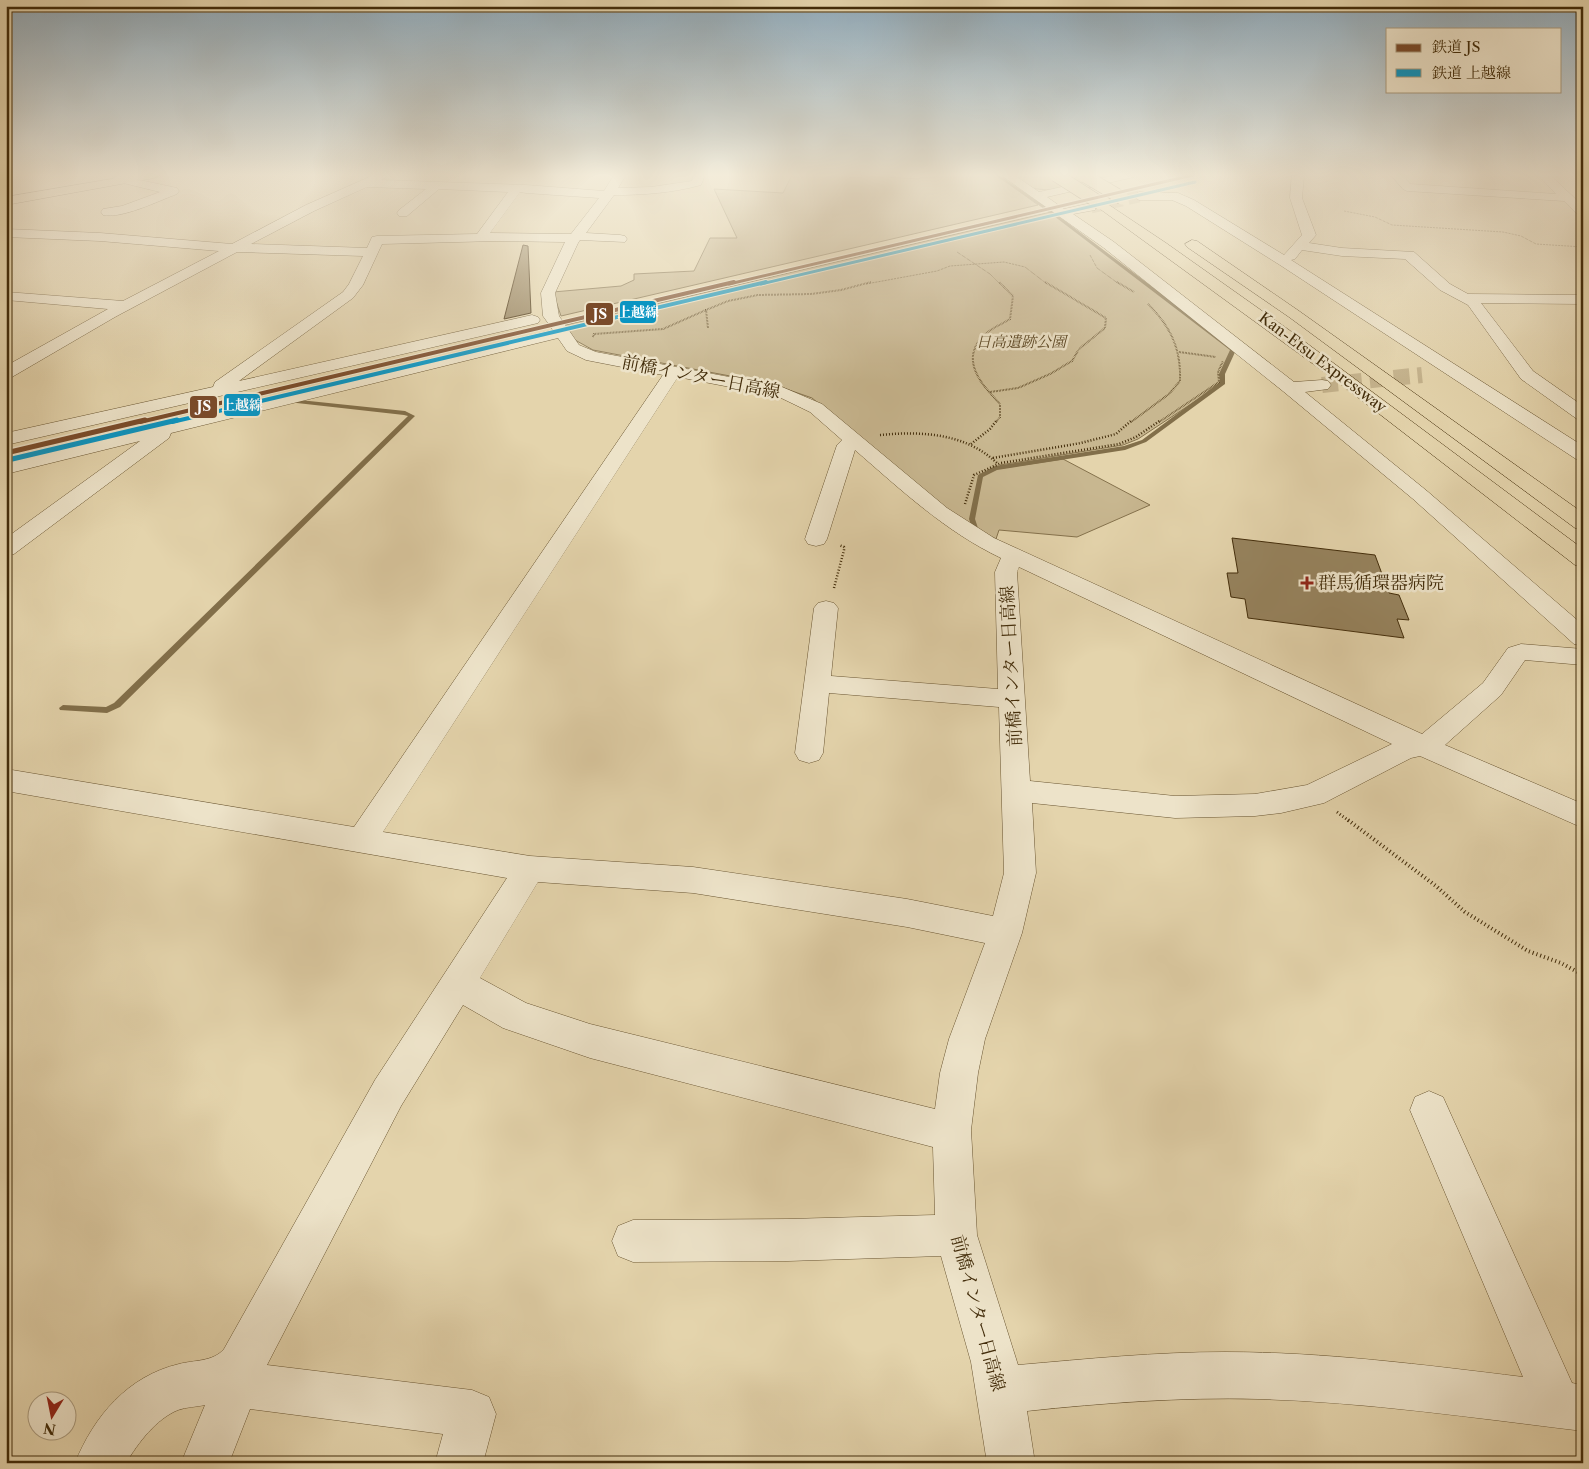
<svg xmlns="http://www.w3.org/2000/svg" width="1589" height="1469" font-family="'Libre Caslon Text','Noto Serif JP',serif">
<rect width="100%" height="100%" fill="#e4d4ac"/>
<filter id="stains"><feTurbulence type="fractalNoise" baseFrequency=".004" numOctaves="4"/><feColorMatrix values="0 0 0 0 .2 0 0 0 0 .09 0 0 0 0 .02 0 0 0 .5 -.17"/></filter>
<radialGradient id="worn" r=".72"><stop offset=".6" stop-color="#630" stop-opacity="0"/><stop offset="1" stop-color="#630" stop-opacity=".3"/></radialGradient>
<g fill="#c8b790" stroke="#85724d">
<path d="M792,175H852L919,179L924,175H997L1038,205L561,316L553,292L621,286L634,280V274L694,271L710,238H737L714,189L783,193Z"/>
<path d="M1013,175H1123C1105,182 1051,194 1033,188C1026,185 1019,179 1013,175Z"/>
<path d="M1051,212L1233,350L1222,373L1223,383L1138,439L1123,445L1000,465L1003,468L1063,459L1150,505L1077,537L999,530L996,539L966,525L812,398L772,384L593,350L575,340L565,325Z"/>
</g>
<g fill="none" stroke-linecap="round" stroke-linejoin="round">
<g fill="#826f4a" fill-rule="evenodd">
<path d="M995,175H999L1052,211L1236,350L1225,374V384L1146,442L1125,450L997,470L983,477L975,519L979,531L976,533L973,531L969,519L978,475L995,466L1124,446L1142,440L1220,382L1219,374L1230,350L1050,213Z"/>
<path d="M290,399L405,411L415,416L120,707L107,713L60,710L59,708L63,705L106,707L114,703L408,416L404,415L288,402L287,401Z"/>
</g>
</g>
<g fill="#96835e" stroke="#422c0a">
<path d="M523,245L528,246L531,313L504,319Z"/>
<path d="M1232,538L1375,555L1389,593L1399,595L1409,620L1397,619L1404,638L1248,618L1245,599L1231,597L1227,573H1238Z"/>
</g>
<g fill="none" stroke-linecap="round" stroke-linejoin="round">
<path stroke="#c4b28c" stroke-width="13" stroke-dasharray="13 6" stroke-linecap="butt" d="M1091,207L1139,196"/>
<path stroke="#c4b28c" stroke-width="16" stroke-dasharray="16 8" stroke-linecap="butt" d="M1322,385L1422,375"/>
<defs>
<g id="minor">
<path d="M118,175H133L130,178L177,188L179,191L177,194C158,201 122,219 103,215L101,212L103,209L122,206L160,192L115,181L113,179Z"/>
<path d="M374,175H389L381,180L526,185L604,191L614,175H626L618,188L651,187L692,181L693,175H705L701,185C672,193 643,195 614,195L586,233L620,235L625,236L627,239L625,242L580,240L578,243L555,293L559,316L579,345L596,352L782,387L822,404L947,508L994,538L1422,734L1483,683L1508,648L1521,644L1583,649V665L1525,660L1501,695L1445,745L1583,804V828L1420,756L1411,758L1324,803L1281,813L1255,816L1175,818L1032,803L1036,873L1022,933L985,1039L978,1073L971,1130L977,1235L1018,1365C1087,1359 1156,1352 1225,1352C1325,1352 1424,1365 1523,1377L1410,1110L1415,1097L1429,1091L1443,1097L1572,1383L1583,1385V1431C1475,1418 1367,1402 1258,1399C1181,1397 1103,1403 1027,1411L1035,1463H987L971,1362L941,1256L788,1261L633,1262L618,1256L612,1241L618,1226L633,1220L788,1219L935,1215L933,1147L590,1058L503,1028L463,1005L401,1106L267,1365L472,1390L489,1397L496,1414L483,1463H435L443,1434L250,1409L229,1463H181L205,1405C196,1407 186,1407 178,1410C156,1419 138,1443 126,1463H75C94,1416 128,1376 179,1364C194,1360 213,1362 224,1349L375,1080L507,878L6,791V769L354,827L663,375L586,360L567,351L558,338L171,433L169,438L14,554L6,556V538L140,441L6,474V462L553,330L543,316L541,293L565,242L496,241L382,244L363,285L353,298L239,381L532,315L538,317L540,320L538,323L6,445V433L213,387L215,382L343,292L349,284L363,256L237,252L115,317L12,377L6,378V366L108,309L6,300V292L123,301L219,251L100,241L6,237V229L100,233L232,244L306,205ZM367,187L426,189L399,210L397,213L399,216H407L439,189L508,192L477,234L377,236L372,237L367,248L251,244L314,211ZM520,192L526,193L599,198L571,234L490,233ZM678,377L777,396L810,412L842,440L837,445L805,539L808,544L816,546L824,544L827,539L855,450C901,490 946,532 1001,558L995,572L998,689L831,676L838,608L834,603L826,601L818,603L814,608L795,753L799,760L809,763L819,760L823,753L829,693L999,707L1004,873L993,916L907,899L693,867L530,856L383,832ZM1019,567L1392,744L1307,785L1255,794L1175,796L1030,781L1017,572ZM538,882L693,893L907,927L985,943L949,1039L940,1073L935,1109L590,1024L526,1003L480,978Z"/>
<path d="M1001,175H1014L1039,192L1116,175H1136L1134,177L1047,197L1064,209L1091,203L1095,204L1097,207L1095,210L1073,214L1114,242L1294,382L1322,380L1328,381L1331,385L1328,389L1305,392L1427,491L1583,625V646L1574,644L1413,499L1284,392L1104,248Z"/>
<path d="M1292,175H1304L1302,198L1316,235L1309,243L1342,248L1414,252L1450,284L1468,294L1583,295V304L1481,303L1533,371L1583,406V420L1577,419L1521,379L1468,305L1440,290L1405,259L1342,256L1302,250L1295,259L1291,260L1583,446V461L1576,459L1280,265L1186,206L1172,200H1139L1133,196L1139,192L1178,193L1194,200L1284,255L1302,235L1290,198Z"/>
<path d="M1391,175H1403L1410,184L1556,194L1538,175H1550L1583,206V217L1579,216L1564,201L1407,191L1403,189Z"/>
</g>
<path id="major" d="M135,175H160L154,178L6,205V197Z"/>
<g id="highway">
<path d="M1100,199L1166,243L1289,330L1583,549V567L1575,565L1338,382L1096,206L1094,203L1096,200Z"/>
<path d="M1192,240L1197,241L1299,311L1583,513V529L1575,528L1289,317L1187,247L1185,244Z"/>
</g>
</defs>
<use href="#minor" stroke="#6a5632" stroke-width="1"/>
<use href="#major" stroke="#422c0a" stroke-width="1"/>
<use href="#highway" stroke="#422c0a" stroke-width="1"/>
<g stroke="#422c0a" stroke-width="1" stroke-dasharray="0.5 1" stroke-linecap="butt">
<path d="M1344,211L1375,217L1392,225L1503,232L1521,236L1536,244L1583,247"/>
<path d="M957,252L990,274L1000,284"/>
<path d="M1090,255L1097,268L1119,284"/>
<path d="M866,284L937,271L950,266L1004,262L1025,267L1047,284"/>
</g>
<g stroke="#422c0a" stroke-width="2" stroke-dasharray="0.5 1" stroke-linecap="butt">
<path d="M1117,282L1134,292"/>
<path d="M708,328L706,310L728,301L758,295L811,294L841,290L871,282"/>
<path d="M593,337L594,334L663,329L706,310"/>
<path d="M1179,352L1216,357"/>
<path d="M990,392L1018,388L1050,374L1072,361L1079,349L1105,328L1106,318L1045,282"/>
<path d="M996,422L1000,417V404C983,386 959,361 983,336C990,329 1002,324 1010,319L1013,296L999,282"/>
<path d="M1131,422L1169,394L1180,381C1181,349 1171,327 1148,304"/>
<path d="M1159,422L1219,382L1218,372L1223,361"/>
</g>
<g stroke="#422c0a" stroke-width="2.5" stroke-dasharray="1 2" stroke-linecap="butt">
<path d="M880,435C922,431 966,433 998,464"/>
<path d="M971,444L990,429L997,420"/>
<path d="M993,458L1081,443L1116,434L1132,420"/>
<path d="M965,504L974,475L1001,463L1119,444L1136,437L1161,420"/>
<path d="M834,588L844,550V547L839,545"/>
</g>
<path stroke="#422c0a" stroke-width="3" stroke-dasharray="1 2.5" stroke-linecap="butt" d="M1337,812L1349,821"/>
<path stroke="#422c0a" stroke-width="4" stroke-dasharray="1 3" stroke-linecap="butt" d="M1348,820L1436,886L1465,912L1528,951L1561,963L1583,975"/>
<use href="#minor" fill="#ede3c9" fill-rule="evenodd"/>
<use href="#major" fill="#e4d4ac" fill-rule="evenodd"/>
<use href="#highway" fill="#e4d4ac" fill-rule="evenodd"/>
<defs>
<g id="highway-bridge">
<path d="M1056,175L1100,203"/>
<path d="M1085,176L1122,198"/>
</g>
</defs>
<use href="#highway-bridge" stroke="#422c0a" stroke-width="14" stroke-linecap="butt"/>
<use href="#highway-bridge" stroke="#e4d4ac" stroke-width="13"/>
<defs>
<path id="rail-1-far2" d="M729,284L1193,175"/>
<path id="rail-1-far1" d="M140,422L734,282"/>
<path id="rail-1" d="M6,453L145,420"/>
<path id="rail-2-far2" d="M761,284L1195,182"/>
<path id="rail-2-far1" d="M172,422L766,282"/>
<path id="rail-2" d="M8,460L177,420"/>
</defs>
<use href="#rail-1-far2" stroke="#ede3c9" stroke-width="5"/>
<use href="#rail-1-far1" stroke="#ede3c9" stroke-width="6"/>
<use href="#rail-1" stroke="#ede3c9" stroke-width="8"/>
<use href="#rail-2-far2" stroke="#ede3c9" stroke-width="5"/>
<use href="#rail-2-far1" stroke="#ede3c9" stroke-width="6"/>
<use href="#rail-2" stroke="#ede3c9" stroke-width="8"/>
<use href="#rail-1-far2" stroke="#7a4b2a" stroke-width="3"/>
<use href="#rail-1-far1" stroke="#7a4b2a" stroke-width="4"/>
<use href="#rail-1" stroke="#7a4b2a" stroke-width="5"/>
<use href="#rail-2-far2" stroke="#0a95c2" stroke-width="3"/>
<use href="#rail-2-far1" stroke="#0a95c2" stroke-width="4"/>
<use href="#rail-2" stroke="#0a95c2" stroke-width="5"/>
</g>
<linearGradient id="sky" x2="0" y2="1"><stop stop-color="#90aaba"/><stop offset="0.46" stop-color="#f3ecda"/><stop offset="1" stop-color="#f3ecda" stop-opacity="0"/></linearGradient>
<rect width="1589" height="380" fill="url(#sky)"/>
<path fill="#8f2418" stroke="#ede3c9" stroke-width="2" d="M1304.5 575.5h5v5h5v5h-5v5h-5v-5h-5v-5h5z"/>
<g text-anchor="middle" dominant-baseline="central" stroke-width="5" stroke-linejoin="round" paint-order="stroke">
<g font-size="15" font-style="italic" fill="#5d4825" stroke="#ede3c9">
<text x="1021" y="341">日高遺跡公園</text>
</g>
<g font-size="15" fill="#422c0a" stroke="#ede3c9">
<text transform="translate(1323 362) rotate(37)">Kan-Etsu Expressway</text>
</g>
<g font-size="18" fill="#422c0a" stroke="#ede3c9">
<text transform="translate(701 377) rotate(11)">前橋インター日高線</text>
<text transform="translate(1011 666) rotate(-93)">前橋インター日高線</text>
<text transform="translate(978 1313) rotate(75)">前橋インター日高線</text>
</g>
<g font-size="18" fill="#422c0a" stroke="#ede3c9" text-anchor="start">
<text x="1318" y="583">群馬循環器病院</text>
</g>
</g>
<g stroke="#ede3c9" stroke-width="2">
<rect x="619" y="300" width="38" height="24" rx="5" fill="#0a95c2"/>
<rect x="585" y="302" width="29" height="24" rx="5" fill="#7a4b2a"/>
<rect x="223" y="393" width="38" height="24" rx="5" fill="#0a95c2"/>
<rect x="189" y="395" width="29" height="24" rx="5" fill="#7a4b2a"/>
</g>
<g font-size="14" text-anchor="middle" font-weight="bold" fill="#fff">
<text x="638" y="317">上越線</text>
<text x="600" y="319">JS</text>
<text x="242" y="410">上越線</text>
<text x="204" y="411">JS</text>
</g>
<rect width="1589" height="1469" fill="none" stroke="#e4d4ac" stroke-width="25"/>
<rect x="8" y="8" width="1574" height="1454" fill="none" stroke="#422c0a" stroke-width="2.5"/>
<rect x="12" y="12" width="1564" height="1444" fill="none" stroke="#422c0a"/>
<rect x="1386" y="28" width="175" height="65" fill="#ede3c9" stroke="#a99a7d"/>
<rect x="1396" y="44" width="25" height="8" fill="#7a4b2a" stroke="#a99a7d"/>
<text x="1432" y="52" font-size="15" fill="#422c0a">鉄道 JS</text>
<rect x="1396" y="69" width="25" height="8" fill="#0a95c2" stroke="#a99a7d"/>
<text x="1432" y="78" font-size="15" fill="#422c0a">鉄道 上越線</text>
<g transform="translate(52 1416) rotate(190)"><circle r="24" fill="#ede3c9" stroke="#a99a7d"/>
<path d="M0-4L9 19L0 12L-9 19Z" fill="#8f2418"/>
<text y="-8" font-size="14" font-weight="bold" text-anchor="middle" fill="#422c0a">N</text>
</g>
<rect width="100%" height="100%" filter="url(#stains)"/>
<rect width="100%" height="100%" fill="url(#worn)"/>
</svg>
